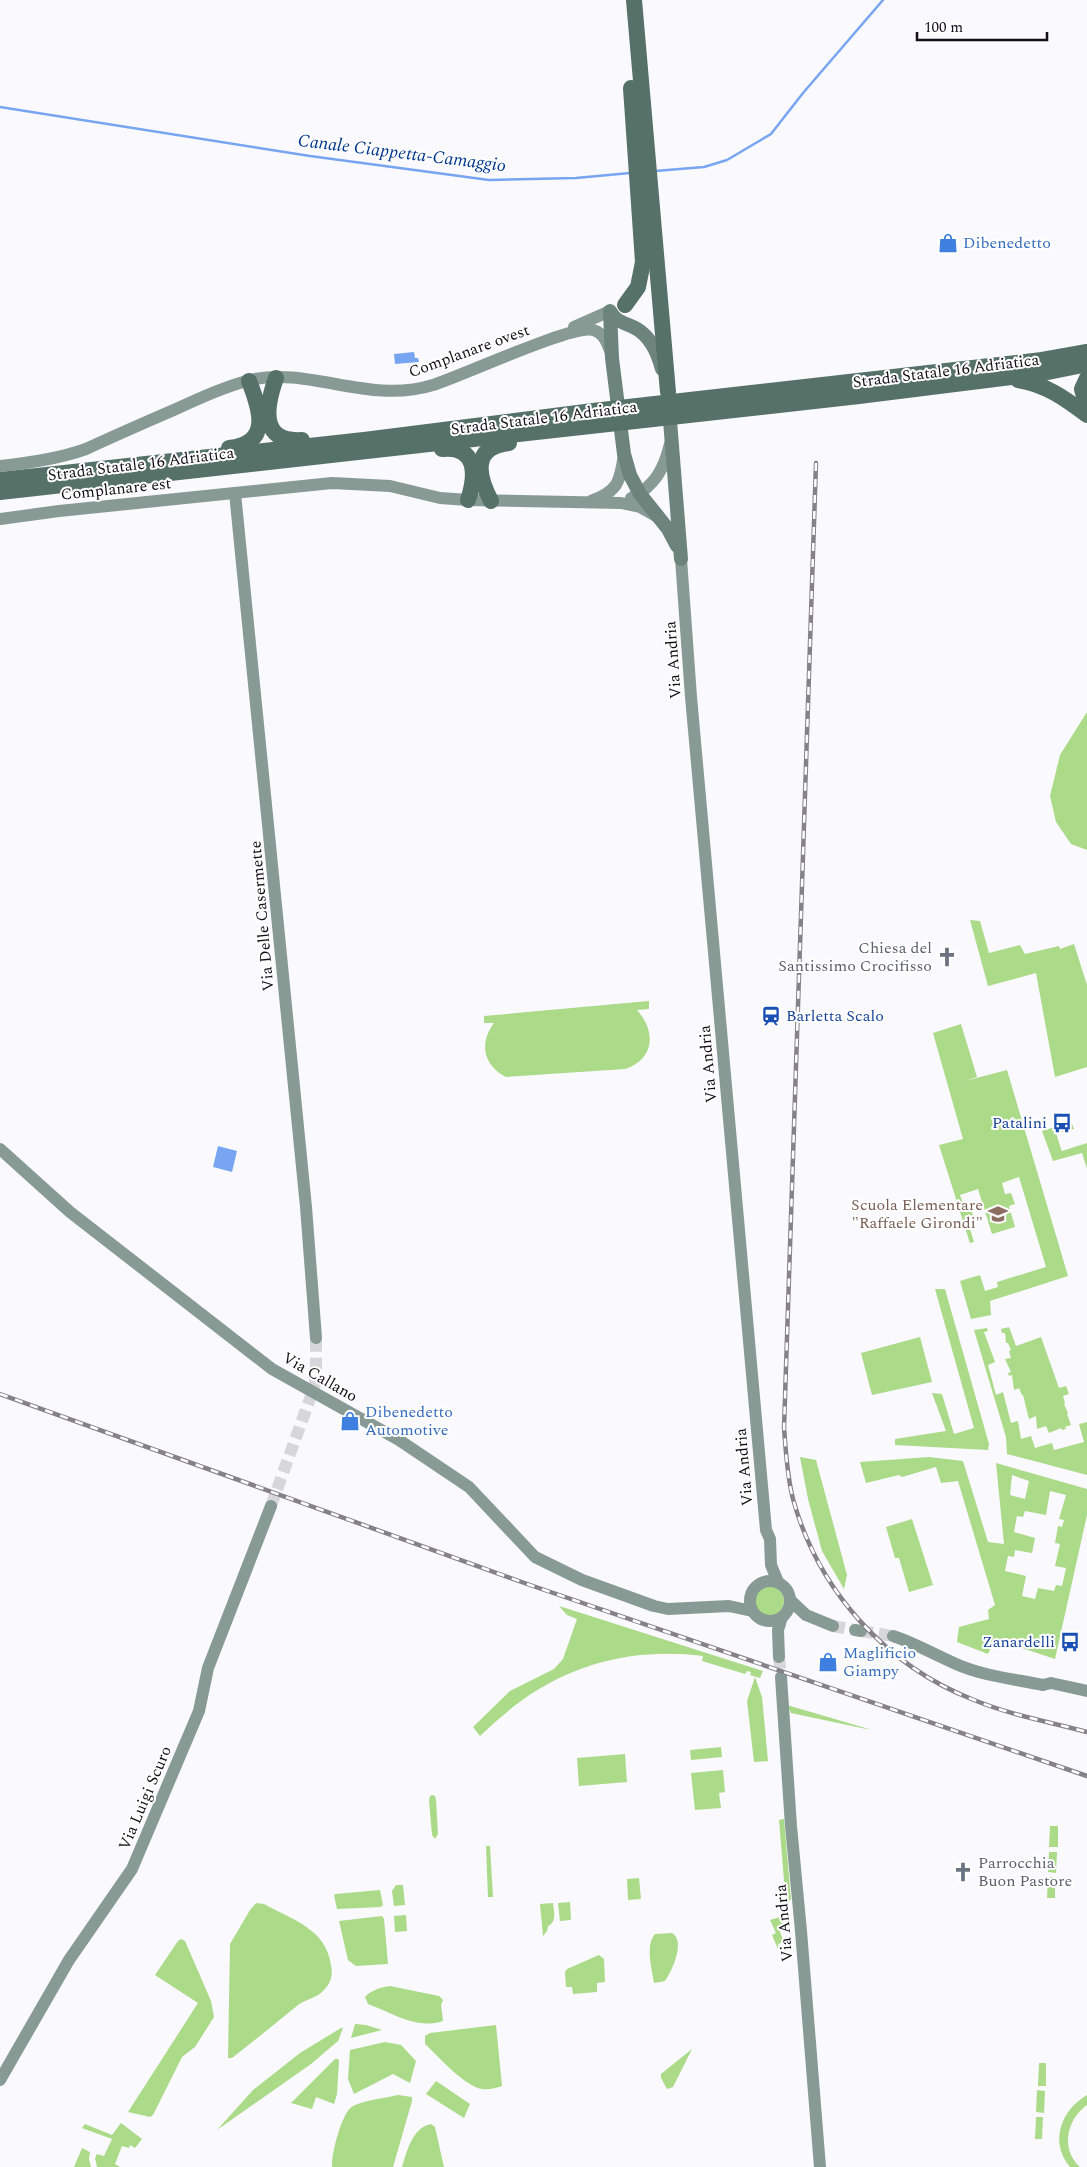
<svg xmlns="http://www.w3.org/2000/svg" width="1087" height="2167" font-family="Spectral,serif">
<rect width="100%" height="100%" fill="#faf9fe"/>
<g fill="#abda89" fill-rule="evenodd">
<path d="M1087,712V850L1071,844L1056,822L1050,796L1060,755Z"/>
<path d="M970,920L980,921L989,953L1020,945L1025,954L1059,946L1060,949L1074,944L1087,985V1067L1055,1077L1036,973L988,986Z"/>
<path d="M649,1001V1009L637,1010C656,1031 655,1059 625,1069L506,1077C483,1065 479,1043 494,1023H484V1016Z"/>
<path d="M961,1024L977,1077L965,1081L1007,1070L1068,1276L990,1301L991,1315L971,1319L960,1281L980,1275L939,1145L963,1139L933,1033ZM1019,1177L1046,1267L997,1282L998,1287L985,1291L970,1243L974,1242L967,1219L973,1216L970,1205L964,1206L960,1195L978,1189L992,1234L1015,1227L1009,1206L1015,1204L1011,1193L1005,1194L1002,1183Z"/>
<path d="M1071,1122L1074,1129L1056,1133L1061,1149L1062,1151L1087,1143V1169L1082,1153L1053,1161L1042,1131Z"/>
<path d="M935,1289H945L989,1444L988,1450L895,1445V1439L946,1431L932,1393L942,1394L954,1434L974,1428Z"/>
<path d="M1009,1327L1016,1346L1041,1337L1059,1388L1066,1386L1069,1394L1063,1396L1065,1403L1064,1404L1068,1413L1067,1414L1071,1425L1065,1427L1066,1429L1062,1430L1061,1428L1049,1433L1046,1426L1037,1429L1036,1416L1029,1419L1023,1395H1022L1019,1388L1014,1390L1012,1375L1009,1376L1008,1373L1011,1372L1005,1359L1011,1358L1009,1351L1011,1350L1008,1343H1006L1005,1333H1002L1001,1329Z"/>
<path d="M987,1328L988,1331L984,1332L995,1362L988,1365L996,1395L1003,1392L1011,1423L1018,1421L1021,1439L1031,1436L1035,1448L1052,1443L1054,1450L1084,1442L1079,1424L1087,1422V1475L1007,1454L1006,1437L974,1330Z"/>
<path d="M920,1337L932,1382L872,1395L861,1353Z"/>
<path d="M800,1457L816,1460L847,1575L844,1589L822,1551L808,1499Z"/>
<path d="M929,1457L963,1461L988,1542L1004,1544L996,1463L1087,1489V1515L1055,1659L995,1639L988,1654L957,1642L959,1627L989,1619L988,1610L995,1605L958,1481L941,1483L936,1467L902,1477L899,1475L866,1483L860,1462ZM1012,1475L1029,1481L1025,1499L1010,1495ZM1050,1491L1066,1495L1059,1519L1064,1520L1062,1527L1058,1526L1055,1543L1060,1544L1055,1566L1066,1568L1062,1586L1056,1585L1054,1591L1038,1588L1035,1599L1022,1596L1026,1576L1005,1571L1008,1556L1014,1557L1015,1550L1032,1553L1035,1538L1014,1532L1017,1516L1023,1517L1025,1511L1046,1515Z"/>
<path d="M912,1519L933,1585L909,1592L899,1558H895L886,1527Z"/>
<circle cx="769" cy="1601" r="15"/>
<path d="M559,1606L763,1671L760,1678L750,1675L751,1672L747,1671L745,1674L702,1661L703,1656C637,1648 575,1662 521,1701C507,1711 493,1724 480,1736L473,1727L510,1691L554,1669L563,1659L577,1619L567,1615Z"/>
<path d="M755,1677L762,1697L768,1761L754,1762L747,1701Z"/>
<path d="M787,1705L862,1727L871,1730L791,1713Z"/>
<path d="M721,1747L722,1757L691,1760L690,1750Z"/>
<path d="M625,1754L627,1782L579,1786L577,1758Z"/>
<path d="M723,1770L725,1792L719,1793L721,1808L695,1810L691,1773Z"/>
<path d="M432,1795L435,1796L436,1800L438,1834L435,1839L432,1835L429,1801L430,1796Z"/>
<path d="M784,1819L791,1899L786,1905L779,1820Z"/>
<path d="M1050,1826H1058V1847H1049Z"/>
<path d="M486,1846H490L493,1897H488Z"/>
<path d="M1049,1852H1057L1056,1873L1048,1872Z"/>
<path d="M1048,1877H1055V1898H1047Z"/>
<path d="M639,1878L641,1899L628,1900L627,1879Z"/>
<path d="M396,1885H403L405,1905L394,1906L392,1891Z"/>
<path d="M380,1890L383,1905L381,1907L337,1909L334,1895L336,1894Z"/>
<path d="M570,1902L571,1920L560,1921L558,1903Z"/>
<path d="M256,1903L264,1904C293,1920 326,1929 331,1965C333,1975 331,1983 324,1990C317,1998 306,1999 298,2005C276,2023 254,2041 232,2058H228L230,1944L250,1910Z"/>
<path d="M553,1903C554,1912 557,1922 548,1926L547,1931L543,1936L540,1904Z"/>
<path d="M406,1915L407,1931L395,1932L394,1916Z"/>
<path d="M382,1916L384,1919L388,1964L356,1966L348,1960L339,1921Z"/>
<path d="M780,1917L783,1919V1925L780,1932L784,1942L778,1944L779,1948L778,1949L772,1935L776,1933L770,1920Z"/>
<path d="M672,1933C686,1941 672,1971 665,1981L654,1983C652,1969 645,1945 655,1934Z"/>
<path d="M181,1939L185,1941L211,2001L214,2017L195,2047L182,2057L153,2115L150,2117L128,2112L198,2003L155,1975L178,1941Z"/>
<path d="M599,1955L604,1959L605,1982L597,1983V1992L573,1994L572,1987H566L565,1972L567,1969Z"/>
<path d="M390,1986L439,1996L443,2000L441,2005L443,2021C416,2030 393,2013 368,2004L365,1997C371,1990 382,1987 390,1986Z"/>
<path d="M355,2024L366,2025L382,2030L351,2038Z"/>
<path d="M496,2025L502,2086C496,2088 489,2090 482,2089C464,2086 439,2057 425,2044V2036L430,2033Z"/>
<path d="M341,2028H343L338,2041L311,2064L217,2130L253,2090L300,2053Z"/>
<path d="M385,2042L401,2045L416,2061L410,2083L393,2074L354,2094L348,2079L350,2050Z"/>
<path d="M692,2049L673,2087L667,2089L661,2078V2074Z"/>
<path d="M335,2059H338L339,2061L337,2094L334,2104L316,2097L312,2109L291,2103Z"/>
<path d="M1039,2063H1046V2086H1038Z"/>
<path d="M436,2081L470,2104L464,2118L426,2094Z"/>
<path d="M1037,2090L1045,2091L1044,2113L1036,2112Z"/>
<path d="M398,2095L412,2097V2101L393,2167H332C331,2155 342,2111 353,2106C364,2100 386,2098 398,2095Z"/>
<path d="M1087,2095V2105C1067,2119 1060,2149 1080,2167H1070C1049,2142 1061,2110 1087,2095Z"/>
<path d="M1036,2117H1043L1042,2139H1035Z"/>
<path d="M121,2123L142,2139L135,2148L130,2145L129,2148L122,2146L115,2164L120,2167H97L95,2158L97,2154L104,2156L112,2139L82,2128L85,2124L112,2135Z"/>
<path d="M431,2124L435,2127L444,2167H402C407,2151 412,2128 431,2124Z"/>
<path d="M82,2148L90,2152L89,2159L91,2167H74Z"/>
</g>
<g fill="#77a5f1">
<path d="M414,352L415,358H418L419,362L395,364L394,354Z"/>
<path d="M218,1146L237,1151L232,1172L213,1167Z"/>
</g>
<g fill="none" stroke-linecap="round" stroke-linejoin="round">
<g stroke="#77a5f1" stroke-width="2.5">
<path d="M0,107L310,156L489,180L576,178L630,173"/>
<path d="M655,171L704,167L727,160L771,134L803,93L883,0"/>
</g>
<g stroke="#d7d6db" stroke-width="12" stroke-dasharray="12 6" stroke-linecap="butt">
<path d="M271,1506L315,1385L316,1373V1338"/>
<path d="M833,1626L855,1630"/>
<path d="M861,1631L893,1636"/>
<path d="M779,1657L781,1677"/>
</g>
<g stroke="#889a94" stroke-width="12">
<path d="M574,327L610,311"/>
<path d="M0,466C30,463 58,459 86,449C116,435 146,422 176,409C200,398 224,387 250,380C310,366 368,405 433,385C462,376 573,324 593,330C604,333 607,343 611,353"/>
<path d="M235,493L306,1207L316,1338"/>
<path d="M631,498C655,486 664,469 670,444"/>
<path d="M591,501C619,491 620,481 624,454"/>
<path d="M0,519L59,511L332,483L390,486L440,498L468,500L621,503L640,507L656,516"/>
<path d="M681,559L691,697L766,1530L770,1539L771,1565L778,1582"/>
<path d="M0,1149L70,1212L272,1369L399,1440L469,1487L535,1557L582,1580L654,1606L668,1609L729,1606L752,1611"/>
<circle cx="770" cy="1601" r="20"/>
<path d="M790,1600L806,1615L833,1626"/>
<path d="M855,1630L861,1631"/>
<path d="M893,1636C915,1643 935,1655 956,1664C983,1676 1014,1679 1043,1685L1051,1683L1087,1691"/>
<path d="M779,1657L778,1630L782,1617"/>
<path d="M781,1677L791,1826L801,1931L820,2167"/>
<path d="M0,2080L69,1960L132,1869L199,1711L208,1668L271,1506"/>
</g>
<g stroke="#6d847c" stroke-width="14">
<path d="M610,311C616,324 630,323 640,331C653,341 658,355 662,369"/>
<path d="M610,312L612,358L624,454L630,475L640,494L668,529L677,546"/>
<path d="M669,408L681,559"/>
</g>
<g stroke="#567168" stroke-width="16">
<path d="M634,0L668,392"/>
<path d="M625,305L638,287L643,262L631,88"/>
<path d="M276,378C266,406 259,443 302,440"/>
<path d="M1087,378L1082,389L1087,407"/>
<path d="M1018,380C1045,384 1066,399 1087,415"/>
<path d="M229,448C272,443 260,409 249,381"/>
<path d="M442,449C478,445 476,476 468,500"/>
<path d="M0,480L364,440L593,411L1042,360L1087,352"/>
<path d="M0,492L859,396L1043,373L1087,364"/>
<path d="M491,501C478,476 471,447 509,443"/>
</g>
<defs>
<g id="rail">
<path d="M816,463L784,1428C786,1452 787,1476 793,1499C818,1590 886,1666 974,1700C1010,1715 1050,1722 1087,1732"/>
<path d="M0,1394L530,1585L1087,1776"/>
</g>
</defs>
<use href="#rail" stroke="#848288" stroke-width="4.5"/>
<use href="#rail" stroke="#fff" stroke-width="2.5" stroke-dasharray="8" stroke-linecap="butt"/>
</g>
<defs>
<symbol id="shop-bare" viewBox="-9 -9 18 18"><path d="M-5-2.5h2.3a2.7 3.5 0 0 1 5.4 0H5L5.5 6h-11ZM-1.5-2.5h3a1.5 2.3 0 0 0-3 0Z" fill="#3f7fe0" stroke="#fff" stroke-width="2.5" paint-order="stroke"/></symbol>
<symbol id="church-bare" viewBox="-9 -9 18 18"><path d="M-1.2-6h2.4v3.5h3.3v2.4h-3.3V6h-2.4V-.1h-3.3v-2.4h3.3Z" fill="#6b7280" stroke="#fff" stroke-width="2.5" paint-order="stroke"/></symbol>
<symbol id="station-bare" viewBox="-9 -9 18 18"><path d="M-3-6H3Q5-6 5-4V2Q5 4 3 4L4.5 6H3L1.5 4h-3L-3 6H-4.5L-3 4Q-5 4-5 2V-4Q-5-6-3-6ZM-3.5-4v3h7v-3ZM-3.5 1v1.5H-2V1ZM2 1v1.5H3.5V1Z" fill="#1a4fb4" stroke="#fff" stroke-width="2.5" paint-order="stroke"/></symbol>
<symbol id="bus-bare" viewBox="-9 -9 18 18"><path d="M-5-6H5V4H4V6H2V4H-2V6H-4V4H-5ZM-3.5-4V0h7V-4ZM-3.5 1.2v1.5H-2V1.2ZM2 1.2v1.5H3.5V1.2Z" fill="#1a4fb4" stroke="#fff" stroke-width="2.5" paint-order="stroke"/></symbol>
<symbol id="school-bare" viewBox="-9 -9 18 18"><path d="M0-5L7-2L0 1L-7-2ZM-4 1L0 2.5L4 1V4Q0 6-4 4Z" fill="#8d6e63" stroke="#fff" stroke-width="2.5" paint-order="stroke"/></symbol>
</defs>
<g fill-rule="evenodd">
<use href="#shop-bare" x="934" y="229" width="28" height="28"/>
<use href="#church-bare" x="933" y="943" width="28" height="28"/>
<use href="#station-bare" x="757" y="1002" width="28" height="28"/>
<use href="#bus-bare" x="1048" y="1109" width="28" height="28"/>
<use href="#school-bare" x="984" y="1200" width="28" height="28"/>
<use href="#shop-bare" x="336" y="1407" width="28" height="28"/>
<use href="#bus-bare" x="1056" y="1628" width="28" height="28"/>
<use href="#shop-bare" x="814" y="1648" width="28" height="28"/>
<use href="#church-bare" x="949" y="1858" width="28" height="28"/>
</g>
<g text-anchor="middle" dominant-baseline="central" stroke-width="4" stroke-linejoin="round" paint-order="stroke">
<g font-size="16" fill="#366cbe" stroke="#fff" text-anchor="start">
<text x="963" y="243">Dibenedetto</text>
<text x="365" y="1412">Dibenedetto<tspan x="365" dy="18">Automotive</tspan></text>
<text x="843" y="1653">Maglificio<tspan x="843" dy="18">Giampy</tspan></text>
</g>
<g font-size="16" fill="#120f17" stroke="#fff">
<text transform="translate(469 351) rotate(-20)">Complanare ovest</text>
<text transform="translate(946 371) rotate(-7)">Strada Statale 16 Adriatica</text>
<text transform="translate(544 418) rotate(-7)">Strada Statale 16 Adriatica</text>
<text transform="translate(141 464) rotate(-7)">Strada Statale 16 Adriatica</text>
<text transform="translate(116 489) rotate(-6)">Complanare est</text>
<text transform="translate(673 660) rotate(-94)">Via Andria</text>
<text transform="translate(262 916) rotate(-95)">Via Delle Casermette</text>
<text transform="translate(708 1064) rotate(-95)">Via Andria</text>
<text transform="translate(320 1377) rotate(30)">Via Callano</text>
<text transform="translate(744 1467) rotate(-95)">Via Andria</text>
<text transform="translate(145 1798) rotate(-67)">Via Luigi Scuro</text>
<text transform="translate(784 1923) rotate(-95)">Via Andria</text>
</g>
<g font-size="16" fill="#5b616d" stroke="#fff" text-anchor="end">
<text x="932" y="948">Chiesa del<tspan x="932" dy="18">Santissimo Crocifisso</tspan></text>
<text x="978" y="1863" text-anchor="start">Parrocchia<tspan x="978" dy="18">Buon Pastore</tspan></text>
</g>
<g font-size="16" fill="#164399" stroke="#fff" text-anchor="end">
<text x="786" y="1016" text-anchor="start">Barletta Scalo</text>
<text x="1047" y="1123">Patalini</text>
<text x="1055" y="1642">Zanardelli</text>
</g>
<g font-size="16" fill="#785e54" stroke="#fff" text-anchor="end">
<text x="983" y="1205">Scuola Elementare<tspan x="983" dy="18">"Raffaele Girondi"</tspan></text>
</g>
<g font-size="18" font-style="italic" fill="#00378d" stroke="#fff">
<text transform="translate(402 153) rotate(7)">Canale Ciappetta-Camaggio</text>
</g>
</g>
<path d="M917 32v8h130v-8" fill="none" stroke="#120f17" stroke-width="2.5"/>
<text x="924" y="32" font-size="15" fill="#120f17" stroke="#ffffff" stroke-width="4" paint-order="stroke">100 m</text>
</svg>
